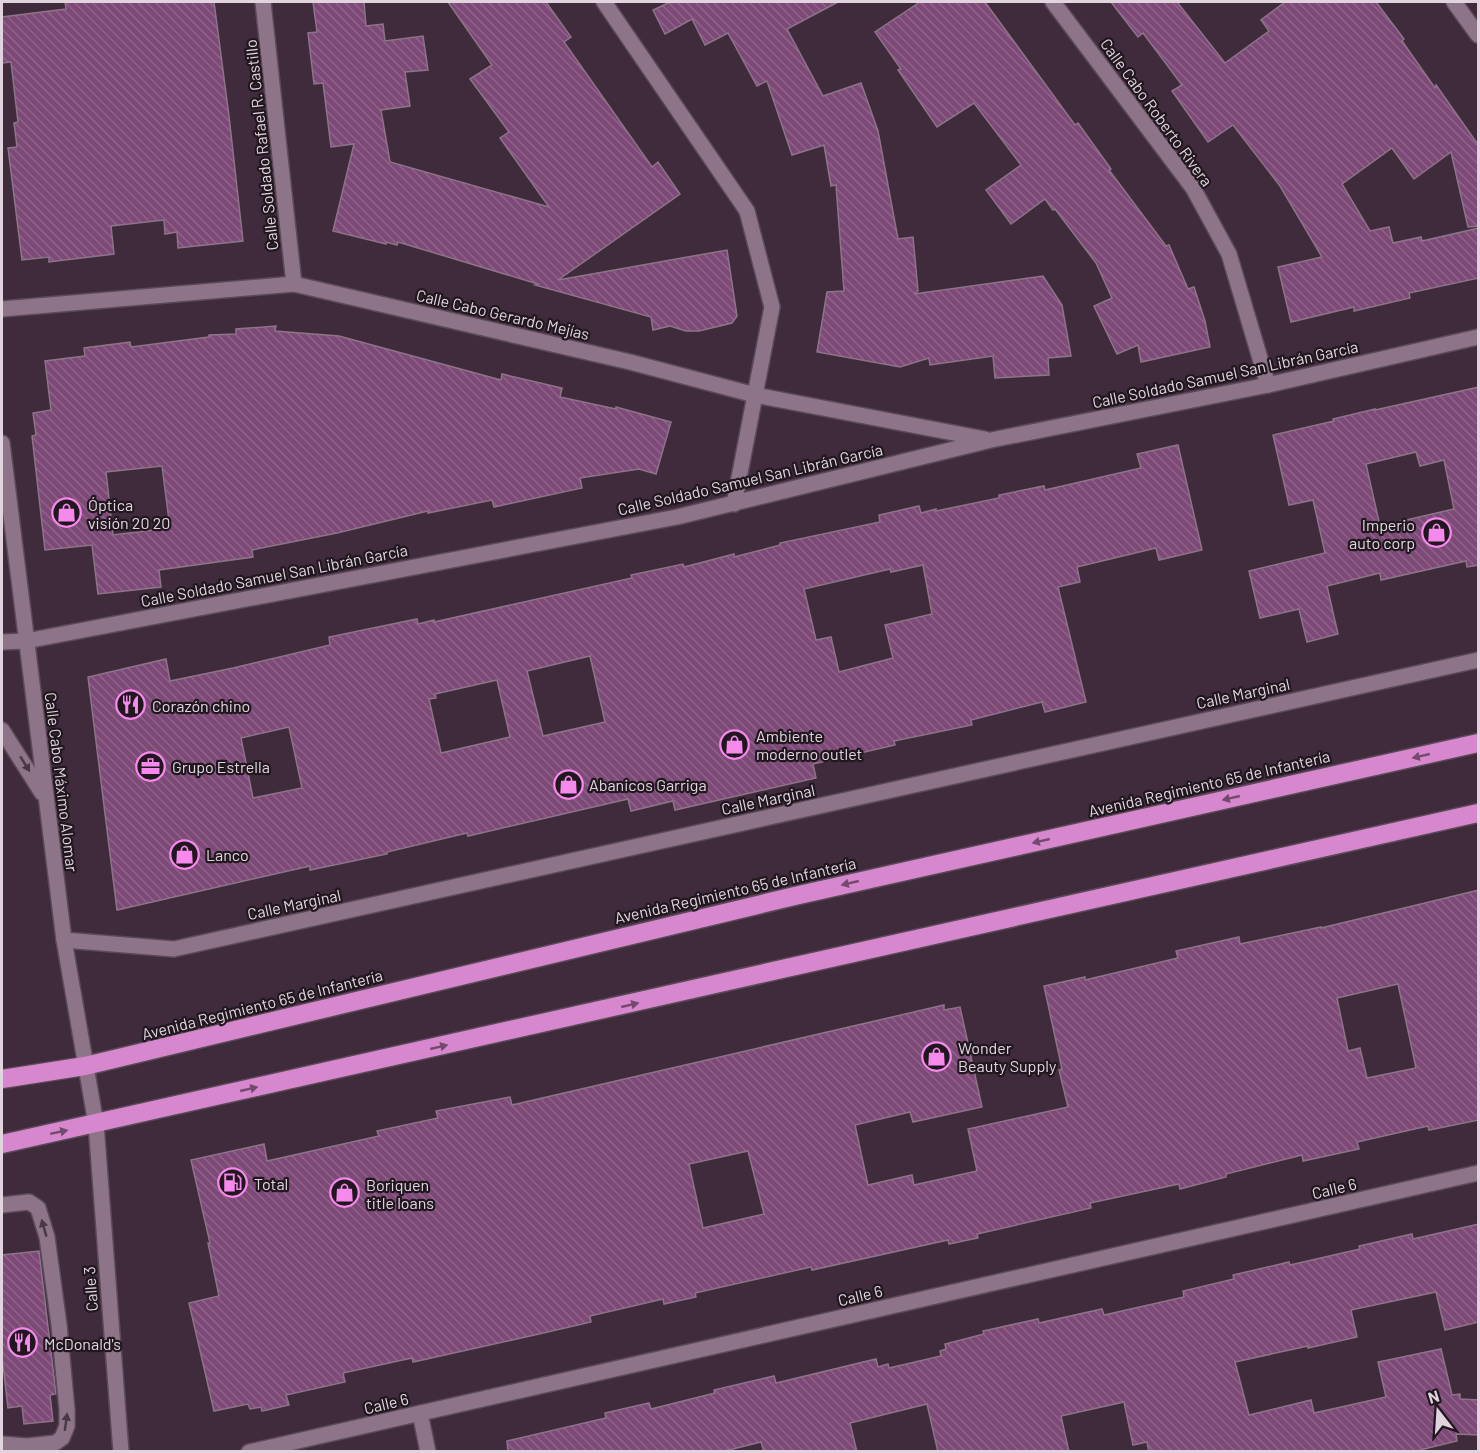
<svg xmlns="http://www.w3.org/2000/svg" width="1480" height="1453" font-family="Barlow,sans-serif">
<defs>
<pattern id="building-back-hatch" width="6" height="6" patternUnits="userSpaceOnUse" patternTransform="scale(1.5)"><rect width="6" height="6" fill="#7d4977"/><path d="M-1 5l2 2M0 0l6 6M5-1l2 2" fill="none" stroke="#8f628a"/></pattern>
</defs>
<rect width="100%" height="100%" fill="#402b3d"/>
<g fill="url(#building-back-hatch)" stroke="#8d7489" stroke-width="1.5" fill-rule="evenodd">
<path d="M65,2H214L229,116L243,241L178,248L177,232L165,234L164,220L111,226L114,254L49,262V257L22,260L8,148L17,147L14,123L18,122L11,62L2,63V17L66,9Z"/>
<path d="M313,2H364L366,26L383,24L385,41L423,36L428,70L405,72L410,106L381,110L390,162L549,207L500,138L509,132L470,79L492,65L448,2H546L571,37L564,42L652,167L658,162L680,194L558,280L727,250L737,316L732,323L699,331H686L670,326L653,330L651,317L535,285L538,284L398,242L397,245L386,242V244L333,231L354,144L331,147L323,83L314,84L308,33L317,32Z"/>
<path d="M670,2H838L787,29L823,96L861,83L878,131L898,239L913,237L918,291L914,294L1043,276L1062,305L1071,356L1048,358L1049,375L995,378L993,356L930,365L929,358L900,367L817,352L827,292L844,291L836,185L831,186L824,145L792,155L767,81L757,86L728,33L705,45L692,19L665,34L653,10Z"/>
<path d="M920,2H985L1075,125L1078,123L1111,169L1109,170L1166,246L1169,245L1188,289L1194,287L1205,321L1210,347L1141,362L1138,345L1117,354L1094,306L1112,298L1096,263L1055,209L1053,210L1045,199L1011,224L986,190L1021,165L974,103L937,127L898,70L901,69L875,32Z"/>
<path d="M1111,2H1177L1225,63L1269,31L1261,20L1285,2H1376L1404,39L1402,41L1435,88L1436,85L1479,146V226L1468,227L1451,152L1414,179L1392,148L1342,184L1370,231L1389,227L1393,243L1421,237L1422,241L1479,228V278L1409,293L1410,298L1354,311V307L1291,322L1278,267L1322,257L1280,186L1233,125L1208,142L1172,91L1182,85L1143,33L1138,37Z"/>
<path d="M276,326L275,331L339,336L501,380L502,374L562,388L560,397L616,409V407L671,422L656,474L639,469L580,478L582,488L494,507L492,500L428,513V511L337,533L252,550L253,557L159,570L161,587L98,594L92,545L45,550L32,436L36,435L33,413L51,410L45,361L85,356L84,348L130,342L131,347L209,337V335L236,334V329ZM162,466L170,528L113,535L106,472Z"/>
<path d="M1479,387V565L1467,567L1466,561L1381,580L1380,573L1327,586L1338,634L1307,642L1299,609L1260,618L1249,571L1325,553L1313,500L1289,505L1273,435L1334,421L1333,419L1375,409V410ZM1416,452L1420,466L1444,460L1454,509L1380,526L1366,464Z"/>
<path d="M1178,445L1202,550L1159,560L1156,548L1077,567L1080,582L1058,587L1086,702L1045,712L1042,702L971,720L972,725L894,741L895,745L813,764L816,778L675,810L673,801L631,811L628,799L468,836L467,833L387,852V854L310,870V866L117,910L88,677L166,659L170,681L233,668L330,645L329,637L417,619L418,624L434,620V622L632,578L631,575L683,564L684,567L734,554V557L780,545V543L880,522L879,515L919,506L921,513L936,509V511L999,498V495L1044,486L1045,490L1141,468L1137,454ZM923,565L932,614L885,625L893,658L839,672L831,637L816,640L804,589L890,569L891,572ZM590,656L605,722L543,736L527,671ZM497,680L510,737L441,753L429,699L436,698L435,694ZM289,727L302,788L253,798L241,738Z"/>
<path d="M1479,890V1120L1429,1130L1428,1126L1357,1142L1359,1149L1303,1161L1302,1155L1226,1174V1177L1180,1189L1179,1184L1090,1203L1091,1208L977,1234L978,1238L949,1244L948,1240L812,1270L811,1267L695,1293L696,1297L664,1304L663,1299L590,1316L591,1322L539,1334L413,1362L412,1358L343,1373L345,1382L286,1395L289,1405L262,1411L261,1407L250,1409L248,1404L214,1411L189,1303L219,1296L208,1243H210L191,1160L264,1144L267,1161L379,1136L377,1131L438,1118L436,1111L510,1097L512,1105L944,1005V1010L960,1007L982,1107L913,1122L910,1112L855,1125L868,1185L912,1175L914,1185L977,1171L968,1129L1068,1107L1059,1070L1062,1069L1044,986L1085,977V980L1178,958L1176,951L1239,937L1240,944L1321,927V928ZM1398,984L1416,1068L1367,1078L1360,1048L1348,1051L1337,998ZM748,1151L764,1214L703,1228L689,1164Z"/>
<path d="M1479,1224V1322L1445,1330L1436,1292L1351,1310L1357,1337L1308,1348V1346L1235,1362L1249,1415L1311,1400L1314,1413L1386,1397L1378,1362L1441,1349L1452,1395L1460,1394V1399L1479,1400V1435L1456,1434L1457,1441L1412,1452H1149L1147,1442L1133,1445L1124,1402L1061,1416L1069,1452H938L927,1404L850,1423L857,1452H764L761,1442L721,1452H508L507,1441L606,1418L605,1413L649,1403L651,1409L715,1393L714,1390L774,1376L776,1383L876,1359L878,1367L888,1364L889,1368L941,1356L940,1351L946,1349L945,1344L984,1334L983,1331L1038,1319L1039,1323L1102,1309L1104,1315L1184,1297L1183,1291L1234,1279L1233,1275L1289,1262L1290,1265L1360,1249L1359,1246L1412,1234L1413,1239Z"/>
<path d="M39,1251L56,1394L50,1395L53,1421L24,1424L22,1406L8,1408L3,1365H2V1255Z"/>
</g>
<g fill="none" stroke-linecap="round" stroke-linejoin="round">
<defs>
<g id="minor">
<path d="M263,2L294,284"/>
<path d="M604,2L747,211L772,307L734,504"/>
<path d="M1053,2L1193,188L1229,254L1268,385"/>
<path d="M1454,2L1478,35"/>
<path d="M2,309L294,284L630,362L755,395L985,439"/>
<path d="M2,443L64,940L96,1124L121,1452"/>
<path d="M2,642L26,641L677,517L991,440L1268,385L1478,337"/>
<path d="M2,730L42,793"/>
<path d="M64,940L174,949L1478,660"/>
<path d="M2,1205L29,1202L38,1208L47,1237L59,1325L67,1410V1426L62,1438L55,1443L27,1446L2,1444"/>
<path d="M420,1413L428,1452"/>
<path d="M249,1452L1478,1173"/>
</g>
<g id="highway">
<path d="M2,1079L85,1066L799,895L1478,743"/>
<path d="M2,1144L1478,813"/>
</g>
</defs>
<use href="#minor" stroke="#5b4958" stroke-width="18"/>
<use href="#highway" stroke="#5b4958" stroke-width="21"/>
<use href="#minor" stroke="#8d7489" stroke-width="15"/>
<use href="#highway" stroke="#d787ce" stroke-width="18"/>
</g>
<defs><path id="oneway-solid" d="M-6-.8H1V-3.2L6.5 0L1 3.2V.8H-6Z" transform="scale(1.5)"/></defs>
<g fill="#73496e">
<use href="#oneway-solid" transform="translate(1421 756) rotate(167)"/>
<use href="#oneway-solid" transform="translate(1231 798) rotate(167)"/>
<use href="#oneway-solid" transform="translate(1041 841) rotate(167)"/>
<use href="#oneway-solid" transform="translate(850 883) rotate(167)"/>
<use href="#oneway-solid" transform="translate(630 1005) rotate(-13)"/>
<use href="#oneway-solid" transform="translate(439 1047) rotate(-13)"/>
<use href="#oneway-solid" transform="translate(249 1089) rotate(-13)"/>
<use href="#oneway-solid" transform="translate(59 1132) rotate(-12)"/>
</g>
<g fill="#473844">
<use href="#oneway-solid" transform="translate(25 764) rotate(58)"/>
<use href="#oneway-solid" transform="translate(44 1228) rotate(-106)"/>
<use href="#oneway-solid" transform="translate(66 1422) rotate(-82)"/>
</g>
<defs>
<symbol id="shop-ring" viewBox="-11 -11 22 22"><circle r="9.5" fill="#21171f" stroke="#f788ec" stroke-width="1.5"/><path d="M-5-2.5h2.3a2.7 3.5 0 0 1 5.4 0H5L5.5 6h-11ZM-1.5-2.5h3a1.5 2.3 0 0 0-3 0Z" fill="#f788ec"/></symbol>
<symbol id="restaurant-ring" viewBox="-11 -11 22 22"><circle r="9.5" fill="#21171f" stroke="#f788ec" stroke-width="1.5"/><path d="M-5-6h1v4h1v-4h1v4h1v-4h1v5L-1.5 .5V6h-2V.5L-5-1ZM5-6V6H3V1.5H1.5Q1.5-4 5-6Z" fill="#f788ec"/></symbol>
<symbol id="office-ring" viewBox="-11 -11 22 22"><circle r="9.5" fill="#21171f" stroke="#f788ec" stroke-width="1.5"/><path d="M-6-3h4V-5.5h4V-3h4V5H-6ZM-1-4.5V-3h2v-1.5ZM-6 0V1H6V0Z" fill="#f788ec"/></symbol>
<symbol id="fuel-ring" viewBox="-11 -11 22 22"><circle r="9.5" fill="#21171f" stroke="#f788ec" stroke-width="1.5"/><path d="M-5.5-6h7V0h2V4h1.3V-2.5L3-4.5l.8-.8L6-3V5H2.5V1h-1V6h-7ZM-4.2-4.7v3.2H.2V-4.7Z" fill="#f788ec"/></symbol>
</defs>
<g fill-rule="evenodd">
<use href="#shop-ring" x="50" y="496" width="33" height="33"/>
<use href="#shop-ring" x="1420" y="516" width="33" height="33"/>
<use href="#restaurant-ring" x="114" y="688" width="33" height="33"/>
<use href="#shop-ring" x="718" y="728" width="33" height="33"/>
<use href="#office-ring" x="134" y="750" width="33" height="33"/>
<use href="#shop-ring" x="552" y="768" width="33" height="33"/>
<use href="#shop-ring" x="168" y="838" width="33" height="33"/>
<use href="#shop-ring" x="920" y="1040" width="33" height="33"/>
<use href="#fuel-ring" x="216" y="1166" width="33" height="33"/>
<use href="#shop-ring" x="328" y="1176" width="33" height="33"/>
<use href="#restaurant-ring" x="6" y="1326" width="33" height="33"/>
</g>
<g text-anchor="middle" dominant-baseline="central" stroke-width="4.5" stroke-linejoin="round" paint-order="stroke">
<g font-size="16" fill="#e2d4df" stroke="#21171f">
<text transform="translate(1157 112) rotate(54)">Calle Cabo Roberto Rivera</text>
<text transform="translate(261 145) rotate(-96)">Calle Soldado Rafael R. Castillo</text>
<text transform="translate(503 314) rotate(13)">Calle Cabo Gerardo Mejías</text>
<text transform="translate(1225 374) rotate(-12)">Calle Soldado Samuel San Librán García</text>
<text transform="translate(750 479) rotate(-13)">Calle Soldado Samuel San Librán García</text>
<text transform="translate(274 575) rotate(-11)">Calle Soldado Samuel San Librán García</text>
<text transform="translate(1243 693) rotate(-12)">Calle Marginal</text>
<text transform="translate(62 782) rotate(83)">Calle Cabo Máximo Alomar</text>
<text transform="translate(1209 783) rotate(-13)">Avenida Regimiento 65 de Infantería</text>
<text transform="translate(768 799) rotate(-12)">Calle Marginal</text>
<text transform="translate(735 890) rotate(-13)">Avenida Regimiento 65 de Infantería</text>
<text transform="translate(294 904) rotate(-12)">Calle Marginal</text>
<text transform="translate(262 1004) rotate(-14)">Avenida Regimiento 65 de Infantería</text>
<text transform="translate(1334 1188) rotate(-13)">Calle 6</text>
<text transform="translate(90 1289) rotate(-94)">Calle 3</text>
<text transform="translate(860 1295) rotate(-13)">Calle 6</text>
<text transform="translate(386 1403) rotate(-13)">Calle 6</text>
</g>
<g font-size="16" fill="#e2d4df" stroke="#21171f" text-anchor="start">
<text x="88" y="504">Óptica<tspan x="88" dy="18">visión 20 20</tspan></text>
<text x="1415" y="524" text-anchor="end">Imperio<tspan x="1415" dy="18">auto corp</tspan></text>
<text x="152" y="705">Corazón chino</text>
<text x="756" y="735">Ambiente<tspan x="756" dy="18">moderno outlet</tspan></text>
<text x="172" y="766">Grupo Estrella</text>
<text x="589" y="784">Abanicos Garriga</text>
<text x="206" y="854">Lanco</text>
<text x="958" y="1047">Wonder<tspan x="958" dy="18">Beauty Supply</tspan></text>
<text x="254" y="1183">Total</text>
<text x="366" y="1184">Boriquen<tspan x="366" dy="18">title loans</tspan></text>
<text x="44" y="1343">McDonald's</text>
</g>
</g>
<rect width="1480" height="1453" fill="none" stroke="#e2d4df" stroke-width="6"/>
<g transform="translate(1438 1411) rotate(343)" stroke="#21171f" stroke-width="4.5" paint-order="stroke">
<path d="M0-4.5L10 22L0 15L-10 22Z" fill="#e2d4df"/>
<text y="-9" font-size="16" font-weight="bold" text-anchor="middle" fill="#e2d4df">N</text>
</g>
</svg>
